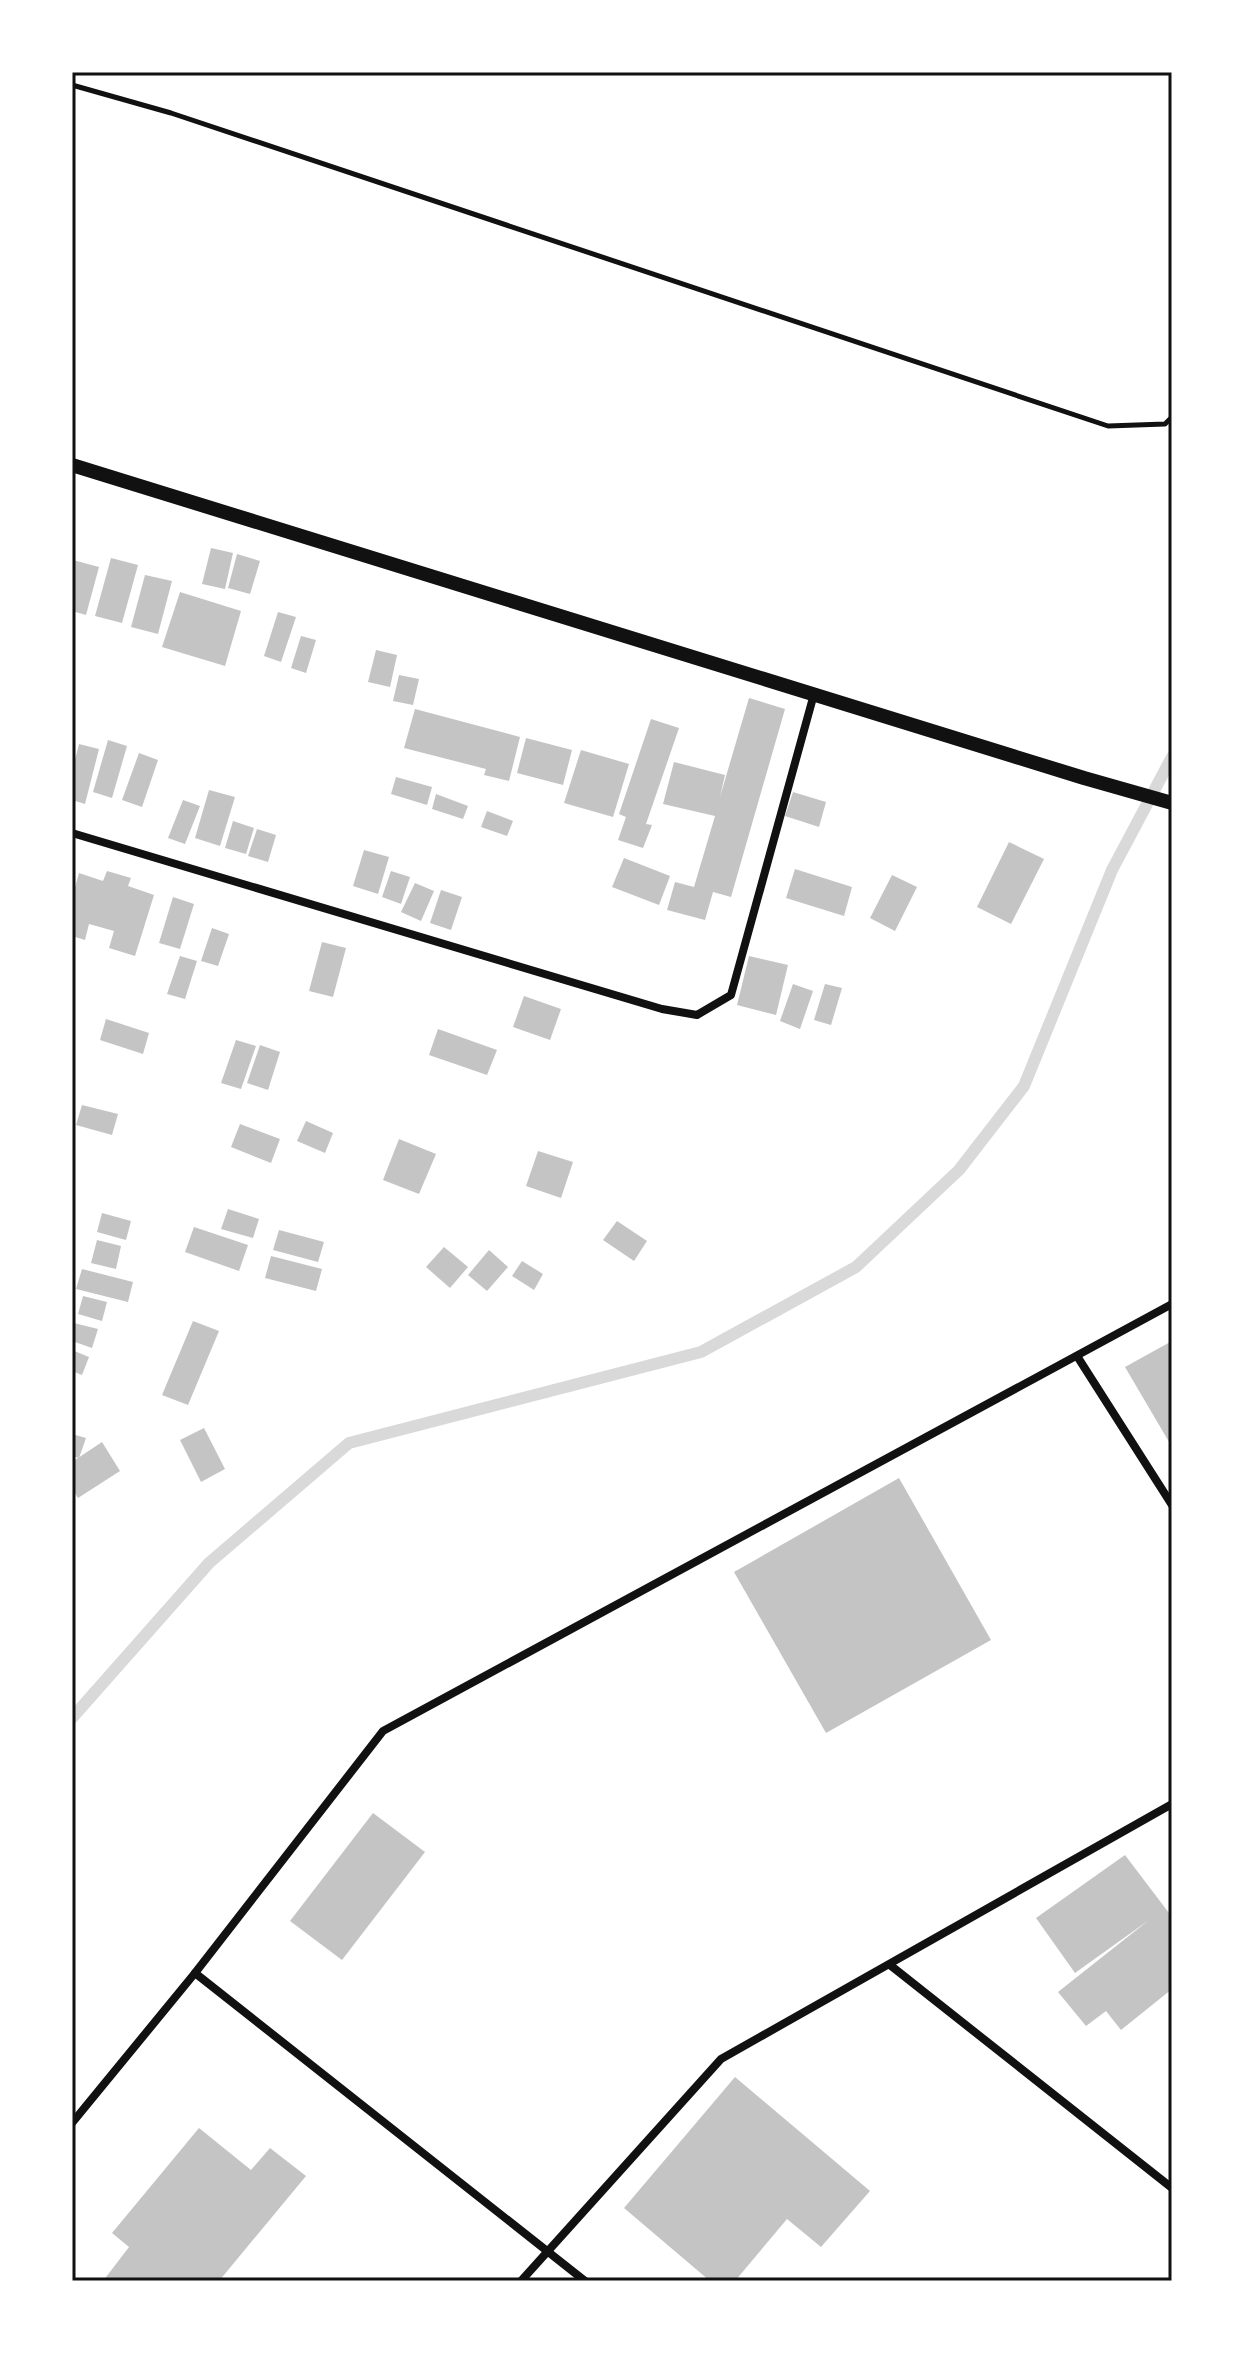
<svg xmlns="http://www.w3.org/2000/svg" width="1244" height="2353" font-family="'Noto Sans',sans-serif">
<rect width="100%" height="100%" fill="#fff"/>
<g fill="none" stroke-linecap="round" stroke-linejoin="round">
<path stroke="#d9d9d9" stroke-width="12" d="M72,1718L209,1563L349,1443L701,1352L856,1267L959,1170L1024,1086L1112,870L1172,757"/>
</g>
<g fill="#c4c4c4">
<path d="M211,548L233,553L225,589L202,584Z"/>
<path d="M237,554L260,561L250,594L228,588Z"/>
<path d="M111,558L138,565L122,623L95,616Z"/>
<path d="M73,560L99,567L86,615L72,611Z"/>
<path d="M145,575L172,581L158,634L131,627Z"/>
<path d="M180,592L241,611L225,666L162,647Z"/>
<path d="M278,612L296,617L281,662L264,656Z"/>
<path d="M301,636L316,640L306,673L291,668Z"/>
<path d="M376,650L397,655L390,687L368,682Z"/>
<path d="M399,675L419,679L413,705L393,701Z"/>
<path d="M749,698L785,709L731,897L713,892L705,920L667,910L675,882L694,887L715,816L663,804L674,762L725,775L720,797Z"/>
<path d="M415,709L520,737L509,781L484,775L486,769L404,748Z"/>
<path d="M651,719L679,728L646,824L652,825L643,848L618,840L626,817L619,814Z"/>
<path d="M526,738L572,750L563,785L517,773Z"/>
<path d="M108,740L127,746L112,798L93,792Z"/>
<path d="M79,744L99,749L85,804L72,800V772Z"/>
<path d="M581,750L629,764L613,817L564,803Z"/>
<path d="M139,753L158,760L142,807L122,800Z"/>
<path d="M396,777L432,787L427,805L391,794Z"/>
<path d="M209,790L235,797L220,846L195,838Z"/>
<path d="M793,792L826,802L819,827L785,816Z"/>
<path d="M436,794L468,806L463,819L432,809Z"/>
<path d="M183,800L200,806L185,844L168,838Z"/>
<path d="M487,811L513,821L507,836L481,827Z"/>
<path d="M233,821L254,828L246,854L225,848Z"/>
<path d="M257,829L276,835L268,862L248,856Z"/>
<path d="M1009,842L1044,859L1011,924L977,907Z"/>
<path d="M364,850L389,857L378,894L353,886Z"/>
<path d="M624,858L670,876L659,905L612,887Z"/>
<path d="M795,869L852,887L844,916L786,898Z"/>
<path d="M107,871L131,878L128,886L154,895L135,956L109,948L114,931L89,924L85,940L72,936V898L79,873L103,881Z"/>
<path d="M391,871L410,877L401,904L382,897Z"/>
<path d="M892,875L917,887L895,931L870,918Z"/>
<path d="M415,883L434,891L421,921L401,912Z"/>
<path d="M441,890L462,897L451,930L430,923Z"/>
<path d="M173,897L194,904L180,949L159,943Z"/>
<path d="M212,928L229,934L218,966L201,961Z"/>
<path d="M322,942L346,948L333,997L309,991Z"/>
<path d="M180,956L197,961L185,999L167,994Z"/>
<path d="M749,956L788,965L776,1015L737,1005Z"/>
<path d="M793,984L813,991L800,1029L780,1021Z"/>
<path d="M825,984L842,988L831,1025L814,1020Z"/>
<path d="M524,996L561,1009L550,1040L513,1027Z"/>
<path d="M106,1019L149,1033L143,1054L100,1040Z"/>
<path d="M438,1029L497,1050L487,1075L429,1055Z"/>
<path d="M236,1040L256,1046L241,1089L221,1083Z"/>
<path d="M260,1045L280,1052L268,1090L247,1083Z"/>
<path d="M82,1105L118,1114L112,1135L76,1125Z"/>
<path d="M306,1121L333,1133L325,1153L297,1141Z"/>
<path d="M240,1124L280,1139L271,1163L231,1147Z"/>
<path d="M399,1139L436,1154L419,1194L383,1180Z"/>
<path d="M538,1151L573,1162L561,1198L526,1186Z"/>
<path d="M228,1209L259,1219L253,1238L221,1229Z"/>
<path d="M102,1213L131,1221L126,1240L97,1232Z"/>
<path d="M617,1221L647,1241L634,1261L603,1240Z"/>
<path d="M194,1227L248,1245L239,1271L185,1252Z"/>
<path d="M279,1230L324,1242L318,1262L273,1250Z"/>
<path d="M97,1240L121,1246L116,1269L91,1263Z"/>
<path d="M444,1247L468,1267L450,1288L426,1267Z"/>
<path d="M489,1250L508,1267L487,1291L468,1275Z"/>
<path d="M271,1256L322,1269L316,1291L265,1278Z"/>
<path d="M522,1261L543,1274L534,1290L512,1276Z"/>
<path d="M82,1269L133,1282L128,1302L76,1289Z"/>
<path d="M83,1296L107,1302L102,1321L78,1314Z"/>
<path d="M193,1321L219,1331L188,1405L162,1395Z"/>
<path d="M74,1323L98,1329L92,1348L72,1341Z"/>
<path d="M1172,1341V1447L1125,1367Z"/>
<path d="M72,1350L89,1357L82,1375L72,1371Z"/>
<path d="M204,1428L225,1469L201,1482L180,1440Z"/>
<path d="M72,1434L86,1438L79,1458L72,1456Z"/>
<path d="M102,1442L120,1471L78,1498L72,1488V1462Z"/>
<path d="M899,1478L991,1640L826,1733L734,1572Z"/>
<path d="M373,1813L425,1852L342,1960L290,1921Z"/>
<path d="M1125,1855L1172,1917V1989L1121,2030L1106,2011L1086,2026L1058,1992L1149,1920L1075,1973L1036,1918Z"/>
<path d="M735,2077L870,2191L821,2247L787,2219L735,2281H710L624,2208Z"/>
<path d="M199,2128L251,2170L270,2148L306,2176L219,2281H103L129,2247L112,2233Z"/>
</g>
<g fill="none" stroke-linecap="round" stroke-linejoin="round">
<path stroke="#111" stroke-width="5" d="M72,85L171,113L1108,426L1165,424L1172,417"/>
<g stroke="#111" stroke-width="8">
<path d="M72,833L662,1009L697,1015L731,995L814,694"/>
<path d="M1077,1356L1172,1505"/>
<path d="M890,1965L1172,2188"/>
<path d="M195,1973L585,2281"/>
<path d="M72,2123L195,1973L383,1731L1172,1304"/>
<path d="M521,2281L721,2059L1172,1804"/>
</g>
<path stroke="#111" stroke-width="14" d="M72,465L1084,778L1172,803"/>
</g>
<rect width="1244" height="2353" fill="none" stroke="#ffffff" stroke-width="148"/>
<rect x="74" y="74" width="1096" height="2205" fill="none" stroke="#111" stroke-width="3"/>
</svg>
